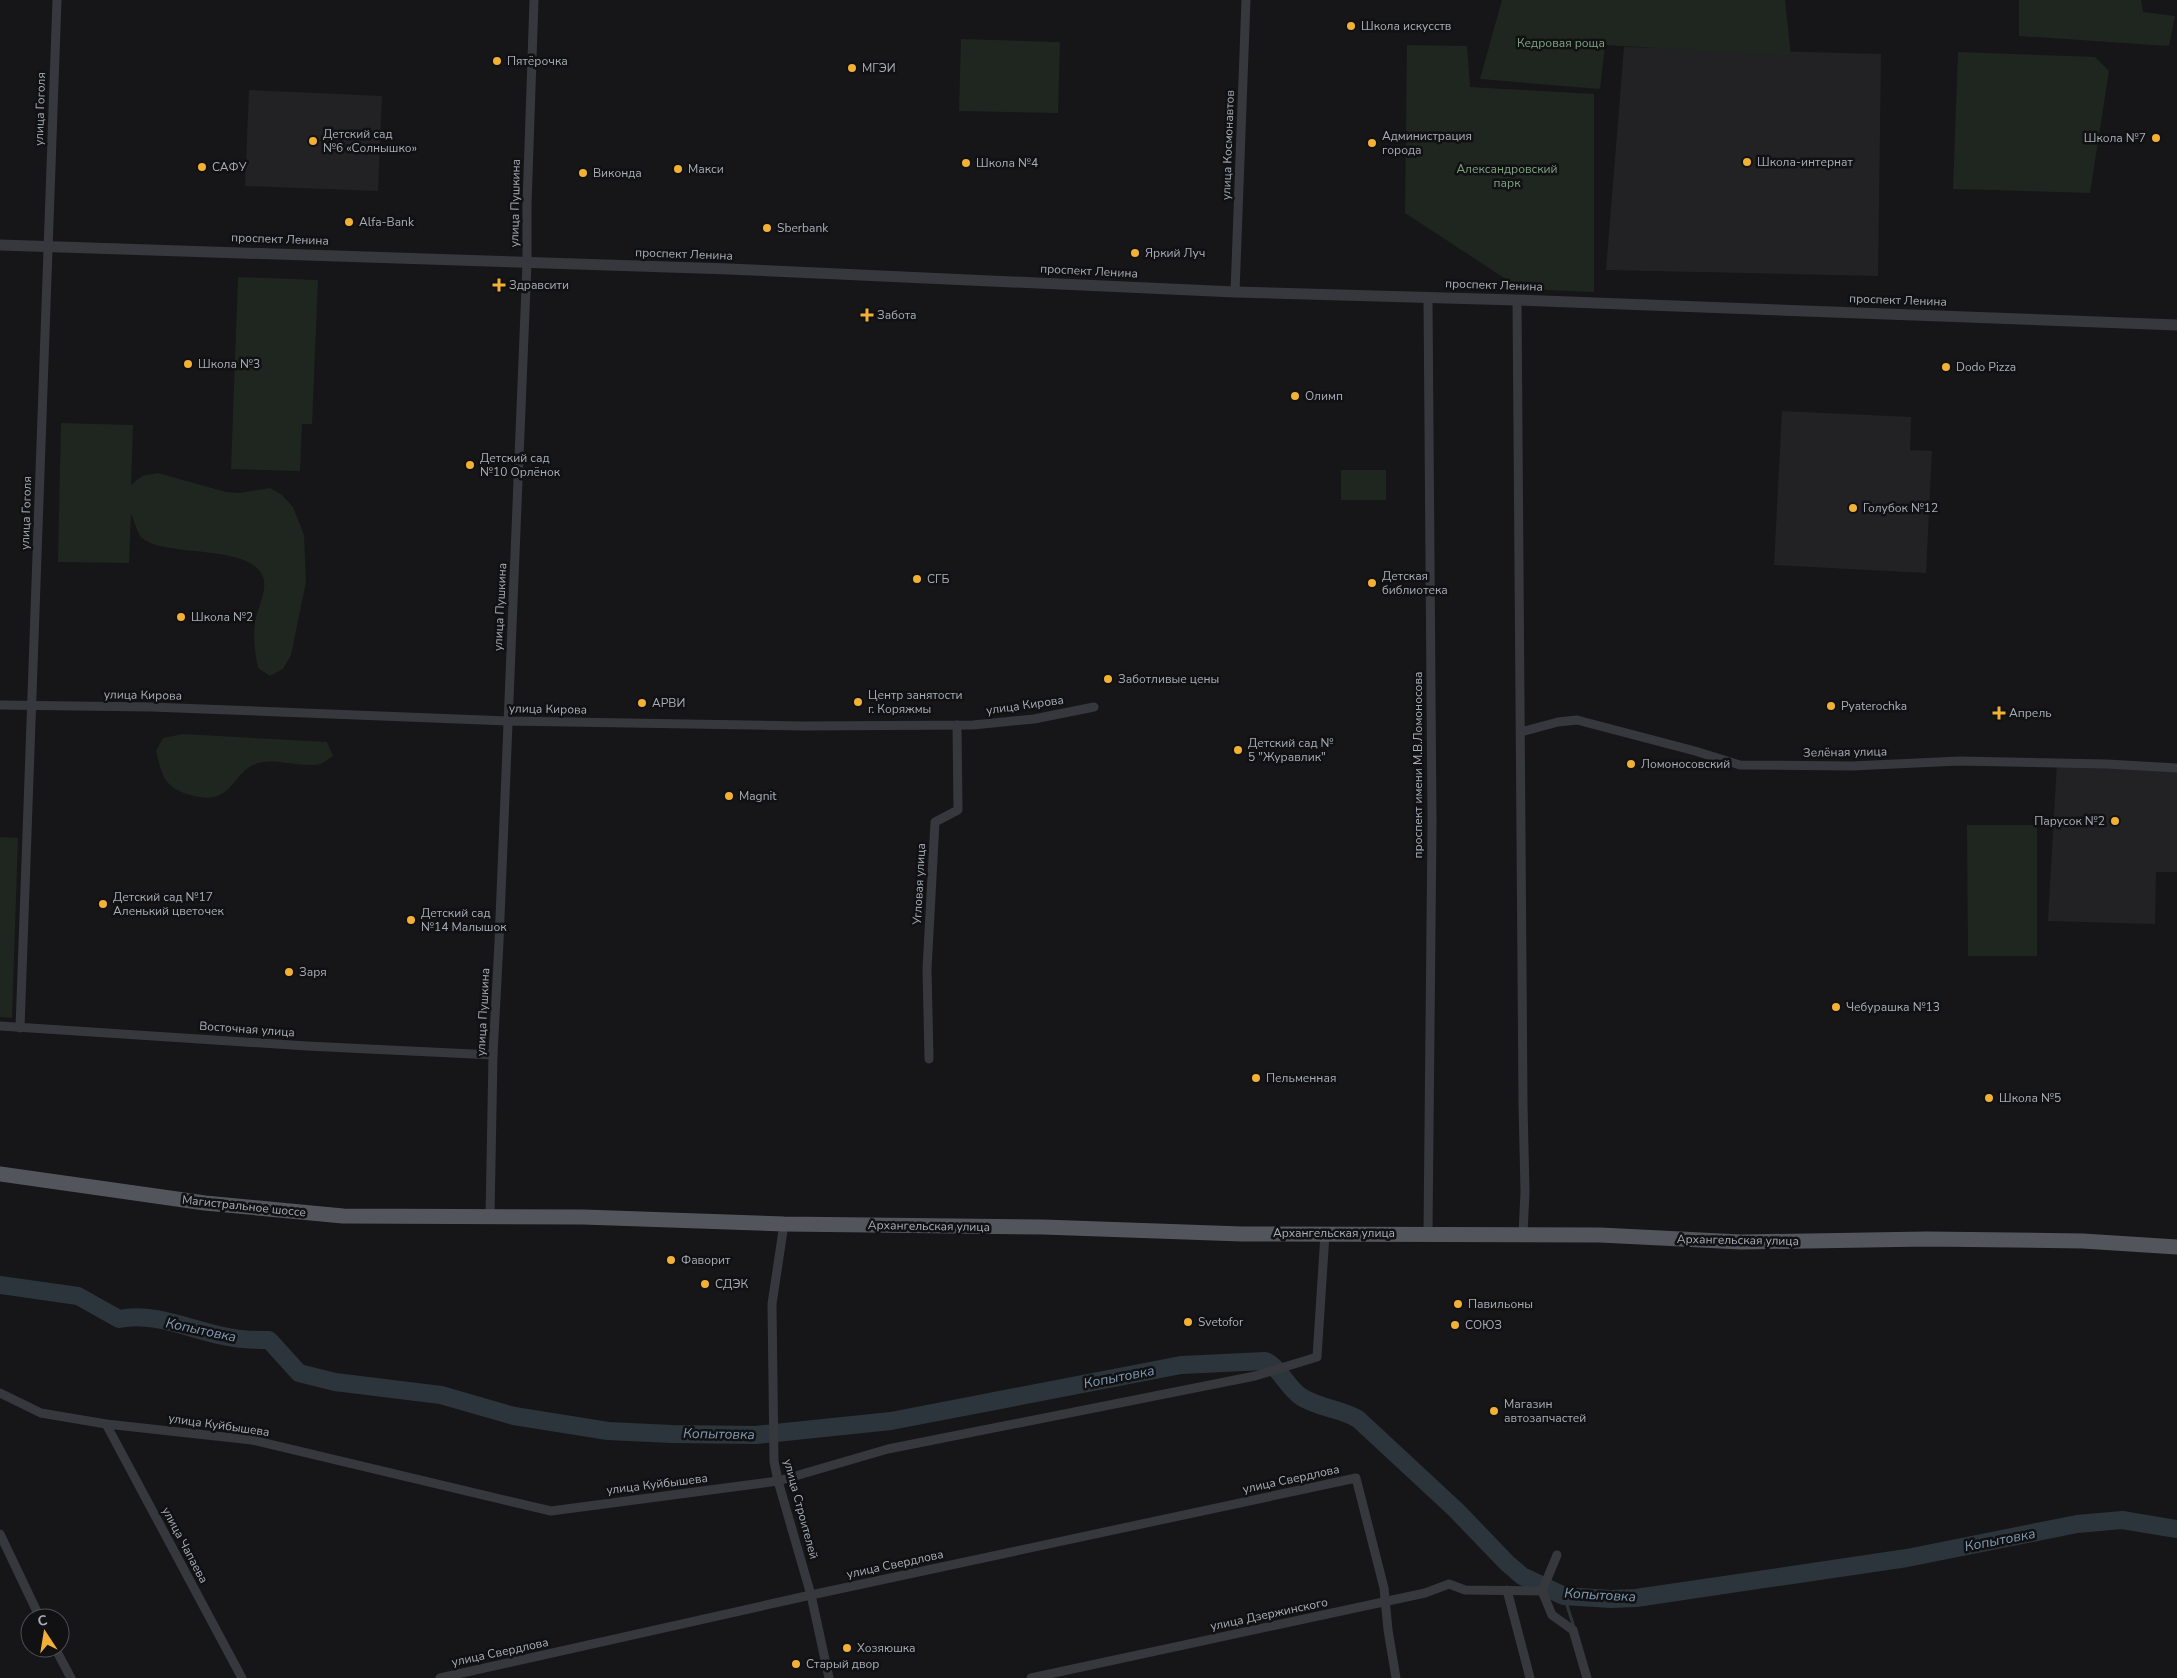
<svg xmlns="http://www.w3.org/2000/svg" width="2177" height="1678" font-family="'Nunito Sans',sans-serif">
<rect width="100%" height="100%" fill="#161618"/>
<g fill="#222225">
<path d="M1624,47L1881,54L1878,276L1606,270Z"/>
<path d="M249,90L382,96L378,191L245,186Z"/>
<path d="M1782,411L1911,417L1910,450L1932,451L1926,573L1774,565Z"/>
<path d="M2057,762L2177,770V872H2156L2155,924L2048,921Z"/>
</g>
<g fill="#1e261f">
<path d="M1502,0H1785L1791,56L1605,45L1600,89L1480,79Z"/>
<path d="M2019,0H2141L2143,12L2175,16L2169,46L2019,36Z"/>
<path d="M961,39L1060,42L1058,113L959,111Z"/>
<path d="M1407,45L1467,46L1470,87L1594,94V292L1521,289L1405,213Z"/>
<path d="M1958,52L2095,57L2109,71L2090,193L1953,189Z"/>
<path d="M238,277L318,280L312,424H302L300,471L231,469Z"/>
<path d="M61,423L133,425L131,485L142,476L158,473L226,492L240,493L270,488L282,495L293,507L304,535L306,582L291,655L283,669L270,676L258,668C255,654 253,637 255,622C257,609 268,590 263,577C250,543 165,558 142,538C137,533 134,520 131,514L129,563L58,562Z"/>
<rect x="1341" y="470" width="45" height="30"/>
<path d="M183,734L327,742L333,756C329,758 324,763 320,764C302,768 281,759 262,762C228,769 237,810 187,794C163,786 162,774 156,751L163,738Z"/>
<path d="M1967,825H2037V956H1968Z"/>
<path d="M0,837L18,838L12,1018L0,1017Z"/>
</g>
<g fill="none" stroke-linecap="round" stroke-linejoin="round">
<path stroke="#2c353c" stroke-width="3" d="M1564,1596L1574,1627"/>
<path stroke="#2c353c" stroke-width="18" d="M0,1285L78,1296L119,1319C157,1311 196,1333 234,1338C245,1340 258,1340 269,1340L299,1373L335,1382L441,1395L514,1416L608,1431L672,1434L756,1435L891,1421L1181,1365L1265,1361C1277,1364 1287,1387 1300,1396C1317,1408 1340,1408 1358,1419L1456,1510L1507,1563L1522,1576L1564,1596L1611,1599L1636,1598L1907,1558L2077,1524L2122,1520L2177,1529"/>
<g stroke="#37383d" stroke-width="9">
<path d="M1235,292L1246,0"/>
<path d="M1517,300L1523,1104L1525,1192L1523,1234"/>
<path d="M0,705L151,707L508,721L803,726L973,725L1034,719L1094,707"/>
<path d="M1521,732L1558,722L1577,720L1695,751L1740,765L1852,766L1959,761L2107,764L2177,768"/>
<path d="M0,1026L307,1046L493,1055"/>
<path d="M20,1028L57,0"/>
<path d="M929,1059L927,969L935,822L958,810L957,725"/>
<path d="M490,1216L493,1055L499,942L527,263V205L534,0"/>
<path d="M784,1224L772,1304L774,1461L778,1481L811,1595L829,1678"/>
<path d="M1428,1233L1432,823L1428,297"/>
<path d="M0,1393L41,1413L106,1424L252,1440L551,1511L778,1481L888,1449L1255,1376L1317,1357L1325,1234"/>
<path d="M106,1424L242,1678"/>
<path d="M0,1534L40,1618"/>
<path d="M1507,1590L1530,1678"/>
<path d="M1542,1591L1557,1555"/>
<path d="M55,1648L71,1678"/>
<path d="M440,1678L811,1595L1356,1478L1384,1588L1388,1630L1396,1678"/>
<path d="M1031,1678L1425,1593L1449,1584L1465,1590L1542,1591L1552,1615L1573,1630L1587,1678"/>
</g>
<path stroke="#37383d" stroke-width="11" d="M0,245L729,269L1235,292L1517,300L2177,325"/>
<path stroke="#53555c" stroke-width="15" d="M0,1174L205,1203L343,1216L583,1217L784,1224L1043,1227L1242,1234L1600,1235L1741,1242L1927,1239L2083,1241L2177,1247"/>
</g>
<g fill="#f2b134" stroke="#111113" stroke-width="2">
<circle cx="1351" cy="26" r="5"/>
<circle cx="497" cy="61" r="5"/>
<circle cx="852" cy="68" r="5"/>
<circle cx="2156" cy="138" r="5"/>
<circle cx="313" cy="141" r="5"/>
<circle cx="1372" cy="143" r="5"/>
<circle cx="1747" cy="162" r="5"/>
<circle cx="966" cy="163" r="5"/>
<circle cx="202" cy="167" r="5"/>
<circle cx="678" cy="169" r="5"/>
<circle cx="583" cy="173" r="5"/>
<circle cx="349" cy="222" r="5"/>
<circle cx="767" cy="228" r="5"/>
<circle cx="1135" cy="253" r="5"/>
<path d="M496.5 277.5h5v5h5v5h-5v5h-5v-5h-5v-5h5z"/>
<path d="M864.5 307.5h5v5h5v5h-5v5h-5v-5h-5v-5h5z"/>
<circle cx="188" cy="364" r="5"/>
<circle cx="1946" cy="367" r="5"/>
<circle cx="1295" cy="396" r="5"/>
<circle cx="470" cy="465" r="5"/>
<circle cx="1853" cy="508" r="5"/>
<circle cx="917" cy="579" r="5"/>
<circle cx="1372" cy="583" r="5"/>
<circle cx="181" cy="617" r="5"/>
<circle cx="1108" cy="679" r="5"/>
<circle cx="858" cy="702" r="5"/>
<circle cx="642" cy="703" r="5"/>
<circle cx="1831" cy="706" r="5"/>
<path d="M1996.5 705.5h5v5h5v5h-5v5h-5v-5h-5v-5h5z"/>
<circle cx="1238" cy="750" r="5"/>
<circle cx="1631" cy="764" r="5"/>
<circle cx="729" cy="796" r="5"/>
<circle cx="2115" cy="821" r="5"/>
<circle cx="103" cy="904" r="5"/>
<circle cx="411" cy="920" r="5"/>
<circle cx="289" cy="972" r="5"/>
<circle cx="1836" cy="1007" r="5"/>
<circle cx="1256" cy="1078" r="5"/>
<circle cx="1989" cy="1098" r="5"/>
<circle cx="671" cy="1260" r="5"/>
<circle cx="705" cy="1284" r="5"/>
<circle cx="1458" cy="1304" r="5"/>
<circle cx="1188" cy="1322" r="5"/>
<circle cx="1455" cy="1325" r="5"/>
<circle cx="1494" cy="1411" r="5"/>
<circle cx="847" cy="1648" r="5"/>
<circle cx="796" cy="1664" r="5"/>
</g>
<g text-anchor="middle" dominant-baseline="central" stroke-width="5" stroke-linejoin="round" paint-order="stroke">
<g font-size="12" fill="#a8adb8" stroke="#111113" text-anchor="start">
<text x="1361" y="26">Школа искусcтв</text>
<text x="507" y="61">Пятёрочка</text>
<text x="862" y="68">МГЭИ</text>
<text x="323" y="134">Детский сад<tspan x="323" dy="14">№6 «Солнышко»</tspan></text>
<text x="1382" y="136">Администрация<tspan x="1382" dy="14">города</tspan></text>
<text x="2146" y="138" text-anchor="end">Школа №7</text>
<text x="1757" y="162">Школа-интернат</text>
<text x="976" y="163">Школа №4</text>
<text x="212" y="167">САФУ</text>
<text x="688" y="169">Макси</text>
<text x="593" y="173">Виконда</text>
<text x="359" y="222">Alfa-Bank</text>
<text x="777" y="228">Sberbank</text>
<text x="1145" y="253">Яркий Луч</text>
<text x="509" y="285">Здравсити</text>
<text x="877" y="315">Забота</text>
<text x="198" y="364">Школа №3</text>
<text x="1956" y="367">Dodo Pizza</text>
<text x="1305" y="396">Олимп</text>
<text x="480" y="458">Детский сад<tspan x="480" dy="14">№10 Орлёнок</tspan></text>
<text x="1863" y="508">Голубок №12</text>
<text x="1382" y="576">Детская<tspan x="1382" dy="14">библиотека</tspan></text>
<text x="927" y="579">СГБ</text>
<text x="191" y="617">Школа №2</text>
<text x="1118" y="679">Заботливые цены</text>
<text x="868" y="695">Центр занятости<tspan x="868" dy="14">г. Коряжмы</tspan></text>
<text x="652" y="703">АРВИ</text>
<text x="1841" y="706">Pyaterochka</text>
<text x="2009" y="713">Апрель</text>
<text x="1248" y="743">Детский сад №<tspan x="1248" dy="14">5 "Журавлик"</tspan></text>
<text x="1641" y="764">Ломоносовский</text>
<text x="739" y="796">Magnit</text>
<text x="2105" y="821" text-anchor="end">Парусок №2</text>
<text x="113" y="897">Детский сад №17<tspan x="113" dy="14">Аленький цветочек</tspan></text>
<text x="421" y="913">Детский сад<tspan x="421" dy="14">№14 Малышок</tspan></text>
<text x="299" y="972">Заря</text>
<text x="1846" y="1007">Чебурашка №13</text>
<text x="1266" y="1078">Пельменная</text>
<text x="1999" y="1098">Школа №5</text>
<text x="681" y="1260">Фаворит</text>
<text x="715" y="1284">СДЭК</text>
<text x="1468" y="1304">Павильоны</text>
<text x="1198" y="1322">Svetofor</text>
<text x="1465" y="1325">СОЮЗ</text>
<text x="1504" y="1404">Магазин<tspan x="1504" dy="14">автозапчастей</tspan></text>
<text x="857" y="1648">Хозяюшка</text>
<text x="806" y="1664">Старый двор</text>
</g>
<g font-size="12" fill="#7fa381" stroke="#111113">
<text x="1561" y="43">Кедровая роща</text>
<text x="1507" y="169">Александровский<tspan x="1507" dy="14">парк</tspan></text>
</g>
<g font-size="12" fill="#a8adb8" stroke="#111113">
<text transform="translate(40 109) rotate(-88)">улица Гоголя</text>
<text transform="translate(1228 145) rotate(-88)">улица Космонавтов</text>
<text transform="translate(515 203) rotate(-89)">улица Пушкина</text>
<text transform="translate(280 239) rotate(2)">проспект Ленина</text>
<text transform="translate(684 254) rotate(2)">проспект Ленина</text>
<text transform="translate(1089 271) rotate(3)">проспект Ленина</text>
<text transform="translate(1494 285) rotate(2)">проспект Ленина</text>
<text transform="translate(1898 300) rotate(2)">проспект Ленина</text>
<text transform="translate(26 513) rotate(-88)">улица Гоголя</text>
<text transform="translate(500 607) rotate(-87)">улица Пушкина</text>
<text transform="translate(143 695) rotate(1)">улица Кирова</text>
<text transform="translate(1025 705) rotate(-8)">улица Кирова</text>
<text transform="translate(548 709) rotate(1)">улица Кирова</text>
<text transform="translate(1845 752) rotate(-1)">Зелёная улица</text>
<text transform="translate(1418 765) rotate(-90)">проспект имени М.В.Ломоносова</text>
<text transform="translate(919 884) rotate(-87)">Угловая улица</text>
<text transform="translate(483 1012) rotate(-87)">улица Пушкина</text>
<text transform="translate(247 1029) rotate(4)">Восточная улица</text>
<text transform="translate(244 1206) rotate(6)">Магистральное шоссе</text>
<text transform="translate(929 1226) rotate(1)">Архангельская улица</text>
<text x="1334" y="1233">Архангельская улица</text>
<text transform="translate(1738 1240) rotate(1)">Архангельская улица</text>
<text transform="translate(219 1425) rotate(8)">улица Куйбышева</text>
<text transform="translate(1291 1479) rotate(-12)">улица Свердлова</text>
<text transform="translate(657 1484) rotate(-7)">улица Куйбышева</text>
<text transform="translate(801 1509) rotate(75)">улица Строителей</text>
<text transform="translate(185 1545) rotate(62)">улица Чапаева</text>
<text transform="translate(895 1564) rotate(-12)">улица Свердлова</text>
<text transform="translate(1269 1614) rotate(-12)">улица Дзержинского</text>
<text transform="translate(500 1652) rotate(-12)">улица Свердлова</text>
</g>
<g font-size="14" font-style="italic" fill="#7f9bb3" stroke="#111113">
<text transform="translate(201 1330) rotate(12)">Копытовка</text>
<text transform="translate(1119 1377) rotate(-11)">Копытовка</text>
<text transform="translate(719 1434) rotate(1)">Копытовка</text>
<text transform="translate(2000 1540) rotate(-11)">Копытовка</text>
<text transform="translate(1600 1595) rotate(3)">Копытовка</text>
</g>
</g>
<g transform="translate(45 1633) rotate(348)"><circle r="24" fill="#111113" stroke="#4d4f55"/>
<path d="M0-4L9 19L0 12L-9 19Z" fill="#f2b134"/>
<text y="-8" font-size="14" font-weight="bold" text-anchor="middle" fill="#a8adb8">С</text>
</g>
</svg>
